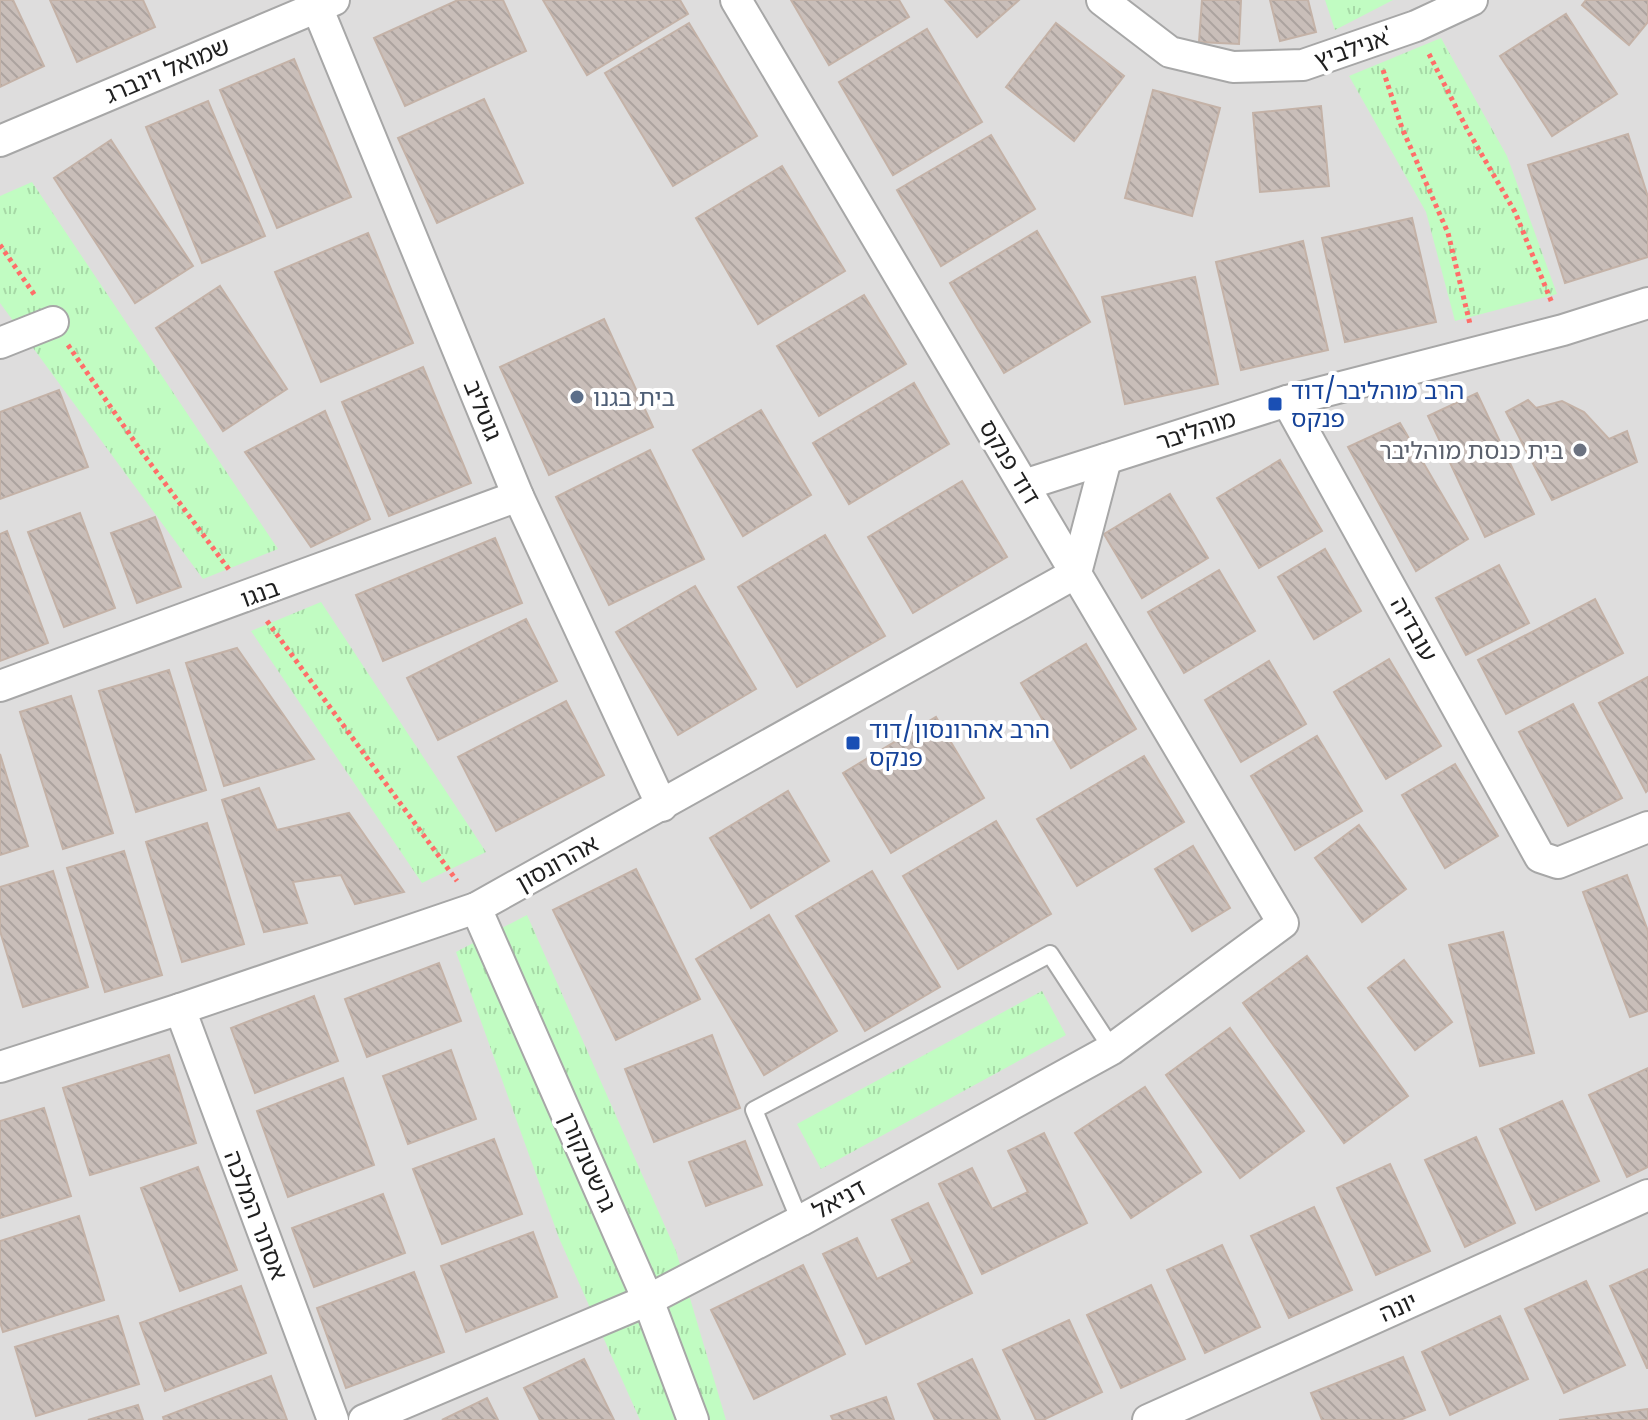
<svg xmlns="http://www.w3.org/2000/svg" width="1648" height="1420" font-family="Poppins,'Noto Sans Hebrew',sans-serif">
<defs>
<pattern id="park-tufts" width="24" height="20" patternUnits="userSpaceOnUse" patternTransform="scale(2)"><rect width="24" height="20" fill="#c1fcc2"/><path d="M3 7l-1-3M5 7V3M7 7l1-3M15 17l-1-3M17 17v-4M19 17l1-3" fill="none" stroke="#a6d8a6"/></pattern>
<pattern id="building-back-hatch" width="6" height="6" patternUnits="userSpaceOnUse" patternTransform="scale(2)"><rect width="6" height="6" fill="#c9beb9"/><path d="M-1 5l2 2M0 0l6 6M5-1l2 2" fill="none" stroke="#aca39f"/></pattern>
</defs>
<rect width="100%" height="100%" fill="#f1ece6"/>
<rect fill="#dedddd" x="0" y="0" width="1648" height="1420"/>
<g fill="url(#park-tufts)">
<path d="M1325,0H1393L1335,30Z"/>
<path d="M1441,38L1507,156L1557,294L1455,321L1426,212L1349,76Z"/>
<path d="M32,182L278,549L203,579L0,303V196Z"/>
<path d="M321,602L486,852L422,883L251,631Z"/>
<path d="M527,915L676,1251L726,1420H640L559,1238L456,952Z"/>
<path d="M1042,991L1066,1035L821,1169L797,1124Z"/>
</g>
<g fill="url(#building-back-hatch)" stroke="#c4b2a7" stroke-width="2">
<path d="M0,0H13L44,66L0,87Z"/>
<path d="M50,0H143L155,27L77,62Z"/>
<path d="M458,0H503L526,51L405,106L374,38Z"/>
<path d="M543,0H680L688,14L587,75Z"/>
<path d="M791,0H899L909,17L829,65Z"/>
<path d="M945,0H1019L977,37Z"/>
<path d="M1202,0H1241L1239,44L1199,42Z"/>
<path d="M1270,0H1308L1316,32L1280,41Z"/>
<path d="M1586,0H1648V22L1629,45L1582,5Z"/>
<path d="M1566,14L1617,94L1552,136L1500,56Z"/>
<path d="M689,23L757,136L673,186L605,73Z"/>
<path d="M1056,23L1124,76L1074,141L1006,87Z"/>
<path d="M927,29L982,122L893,175L839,82Z"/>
<path d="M294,59L351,197L277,228L220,90Z"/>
<path d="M1153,90L1220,108L1192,216L1125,198Z"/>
<path d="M484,99L523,183L437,223L398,138Z"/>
<path d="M208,101L265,236L202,263L146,127Z"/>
<path d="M1321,106L1329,186L1260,192L1253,113Z"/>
<path d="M1628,134L1648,197V257L1565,283L1528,165Z"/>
<path d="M991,135L1035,209L941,266L897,190Z"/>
<path d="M111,140L193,266L135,303L54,178Z"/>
<path d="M782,166L845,271L758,324L696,218Z"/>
<path d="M1412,218L1436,322L1345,342L1322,238Z"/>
<path d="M1037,231L1090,322L1004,373L950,283Z"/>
<path d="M368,233L413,343L321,382L275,272Z"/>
<path d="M1303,241L1328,350L1241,370L1216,262Z"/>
<path d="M1195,277L1218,384L1125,404L1102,297Z"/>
<path d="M220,286L287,389L223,431L156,328Z"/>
<path d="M864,295L906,364L819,416L777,346Z"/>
<path d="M604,319L653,427L549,475L500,367Z"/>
<path d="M423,367L471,483L389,516L342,402Z"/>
<path d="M914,383L949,444L849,504L813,443Z"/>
<path d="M59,390L88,467L0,499V412Z"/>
<path d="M1477,393L1534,514L1485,537L1428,416Z"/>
<path d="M1528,400L1536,408L1562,401L1584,412L1609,439L1627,431L1637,462L1552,500L1506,412Z"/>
<path d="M761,410L811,495L743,536L693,450Z"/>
<path d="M325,411L370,519L311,547L245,452Z"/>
<path d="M1400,423L1468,539L1416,571L1348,447Z"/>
<path d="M650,450L704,559L609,605L556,497Z"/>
<path d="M1280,460L1322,531L1259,568L1217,498Z"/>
<path d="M962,481L1007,557L913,613L868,537Z"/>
<path d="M1170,494L1208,558L1142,598L1104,534Z"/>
<path d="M80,513L115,608L64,627L28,532Z"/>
<path d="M155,517L181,587L137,603L111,533Z"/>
<path d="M7,531L48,643L0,661V534Z"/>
<path d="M825,535L885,636L797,687L738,587Z"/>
<path d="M495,538L522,603L383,661L356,595Z"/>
<path d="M1325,549L1361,611L1314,639L1278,577Z"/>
<path d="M1499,565L1529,623L1466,655L1436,598Z"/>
<path d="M1219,570L1255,631L1184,673L1148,612Z"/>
<path d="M695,586L756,689L678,735L616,632Z"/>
<path d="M1595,599L1623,653L1506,714L1478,660Z"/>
<path d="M526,619L557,681L438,740L407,678Z"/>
<path d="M1086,644L1136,729L1071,768L1021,683Z"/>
<path d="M237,648L314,759L224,786L186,663Z"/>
<path d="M1389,659L1441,746L1386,779L1334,692Z"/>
<path d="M1269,661L1306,724L1241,762L1205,700Z"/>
<path d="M169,670L206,790L136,812L99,691Z"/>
<path d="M1648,677V790L1646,792L1599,703Z"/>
<path d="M71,696L113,833L63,849L20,712Z"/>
<path d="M566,701L604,775L496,831L458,757Z"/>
<path d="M1573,704L1622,798L1568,826L1519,732Z"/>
<path d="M936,717L984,798L891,853L843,773Z"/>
<path d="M1317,736L1362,811L1295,850L1251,776Z"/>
<path d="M0,754L28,846L0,855Z"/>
<path d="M1144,756L1184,822L1077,886L1037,819Z"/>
<path d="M1455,764L1498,836L1445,868L1402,795Z"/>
<path d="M259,788L277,830L349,813L404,892L355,904L341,875L293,882L307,923L264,932L222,800Z"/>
<path d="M788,791L829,861L751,908L710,838Z"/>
<path d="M996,821L1051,914L958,969L903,876Z"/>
<path d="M207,823L244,944L182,962L146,842Z"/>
<path d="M1359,825L1406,889L1362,922L1315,858Z"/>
<path d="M1193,846L1230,908L1192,931L1155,869Z"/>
<path d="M124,851L162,975L105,992L67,868Z"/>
<path d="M636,869L700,999L616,1040L553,910Z"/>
<path d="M53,871L88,987L23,1007L0,931V887Z"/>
<path d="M872,871L940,987L865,1031L796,916Z"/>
<path d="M1627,875L1648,931V1011L1630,1017L1583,892Z"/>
<path d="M769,915L837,1031L764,1075L696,959Z"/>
<path d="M1503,932L1534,1053L1480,1066L1449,945Z"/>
<path d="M1307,956L1408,1096L1344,1143L1243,1003Z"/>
<path d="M1404,960L1452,1022L1415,1050L1368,988Z"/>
<path d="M439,963L461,1021L367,1057L345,999Z"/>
<path d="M314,996L338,1061L255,1093L231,1028Z"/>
<path d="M1230,1028L1304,1131L1240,1178L1166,1075Z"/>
<path d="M712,1035L740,1108L654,1142L625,1069Z"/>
<path d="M451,1050L476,1119L408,1144L383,1076Z"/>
<path d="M169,1055L196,1143L90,1175L63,1088Z"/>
<path d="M1648,1068V1167L1627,1177L1589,1095Z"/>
<path d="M343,1078L374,1165L288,1197L257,1111Z"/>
<path d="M1145,1087L1201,1172L1131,1218L1075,1133Z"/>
<path d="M1562,1101L1599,1181L1536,1210L1500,1129Z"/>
<path d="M44,1108L71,1196L0,1218V1121Z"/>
<path d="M1044,1133L1087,1223L982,1274L939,1184L972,1168L992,1209L1028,1192L1008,1151Z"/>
<path d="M1476,1137L1515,1223L1465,1247L1425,1160Z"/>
<path d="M494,1139L522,1214L442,1244L413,1169Z"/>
<path d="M745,1141L762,1185L706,1206L689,1162Z"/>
<path d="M1390,1164L1430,1251L1376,1275L1337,1188Z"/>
<path d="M198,1167L237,1270L180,1291L141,1188Z"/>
<path d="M383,1194L405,1253L314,1287L292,1228Z"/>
<path d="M928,1203L972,1293L866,1344L823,1254L857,1238L877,1279L912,1262L892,1220Z"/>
<path d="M1314,1207L1352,1290L1289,1318L1251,1236Z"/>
<path d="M79,1216L104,1300L3,1332L0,1322V1241Z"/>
<path d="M533,1232L557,1297L466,1332L441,1266Z"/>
<path d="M1222,1245L1260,1327L1205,1353L1167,1270Z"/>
<path d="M803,1265L845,1354L754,1399L711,1310Z"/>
<path d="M1648,1269V1368H1647L1610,1286Z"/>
<path d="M414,1272L444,1352L346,1388L317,1308Z"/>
<path d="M1586,1281L1625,1365L1564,1393L1525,1309Z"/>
<path d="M1151,1285L1185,1359L1121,1388L1087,1315Z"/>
<path d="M241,1286L266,1353L165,1391L140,1323Z"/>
<path d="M118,1316L139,1384L36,1416L15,1347Z"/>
<path d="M1500,1316L1528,1379L1450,1415L1422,1352Z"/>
<path d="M1069,1320L1102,1392L1043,1420H1036L1003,1350Z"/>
<path d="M1403,1357L1425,1410L1400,1420H1322L1311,1393Z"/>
<path d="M584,1359L614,1420H540L524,1388Z"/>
<path d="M972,1359L1000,1420H935L918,1384Z"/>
<path d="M271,1376L287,1420H164L163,1417Z"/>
<path d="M886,1397L894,1420H833L831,1416Z"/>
<path d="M487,1398L498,1420H442Z"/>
<path d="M138,1405L143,1420H88Z"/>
<path d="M1648,1409V1420H1559Z"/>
</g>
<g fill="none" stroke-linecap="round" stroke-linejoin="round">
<defs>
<path id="lane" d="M800,1221L754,1110L1050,954L1112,1049"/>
<g id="street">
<path d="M1102,0L1170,52L1233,67L1303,65L1416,26L1472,0"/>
<path d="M317,7L518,496L662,806"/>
<path d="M0,141L334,0"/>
<path d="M0,343L53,322"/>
<path d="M1287,401L1540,857L1558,863L1648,827"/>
<path d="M1024,485L1287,401L1563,330L1648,303"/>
<path d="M1076,573L1106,459"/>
<path d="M0,686L518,496"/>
<path d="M476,908L648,1300L693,1420"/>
<path d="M180,1009L333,1420"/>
<path d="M0,1067L180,1009L476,908L1076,573"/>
<path d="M364,1420L648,1300L800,1221L1112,1049L1283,923L736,0"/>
<path d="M1148,1420L1648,1195"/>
</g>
</defs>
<use href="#lane" stroke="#a7a7a7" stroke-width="20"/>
<use href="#street" stroke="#a7a7a7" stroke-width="34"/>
<g stroke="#ff6e69" stroke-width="5" stroke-dasharray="4 4" stroke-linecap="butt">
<path d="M1429,54L1467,129L1515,212L1552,303"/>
<path d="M1383,70L1402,128L1448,233L1470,324"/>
<path d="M0,245L36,297"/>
<path d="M68,345L141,451L230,571"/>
<path d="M267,621L457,881"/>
</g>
<use href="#lane" stroke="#fff" stroke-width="16"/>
<use href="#street" stroke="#fff" stroke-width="30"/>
</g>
<circle fill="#5c6f8a" stroke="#fff" stroke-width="3" cx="577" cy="397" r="8"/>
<g fill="#1a4fb4" stroke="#fff" stroke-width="3">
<rect x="1267" y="396" width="16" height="16" rx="4"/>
<rect x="845" y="735" width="16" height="16" rx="4"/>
</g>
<circle fill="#6b7280" stroke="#fff" stroke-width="3" cx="1580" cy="450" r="8"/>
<g text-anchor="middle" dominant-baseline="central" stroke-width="8" stroke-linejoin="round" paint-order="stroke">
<g font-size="24" fill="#202020" stroke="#fff">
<text transform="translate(1353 48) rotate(-19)">אנילביץ'</text>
<text transform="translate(167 70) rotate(-23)">שמואל וינברג</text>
<text transform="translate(483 410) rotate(68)">גוטליב</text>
<text transform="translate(1196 430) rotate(-18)">מוהליבר</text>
<text transform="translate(1010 462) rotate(59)">דוד פנקס</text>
<text transform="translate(260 593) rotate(-20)">בנגו</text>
<text transform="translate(1414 629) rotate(61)">עובדיה</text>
<text transform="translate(557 863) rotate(-29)">אהרונסון</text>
<text transform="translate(588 1162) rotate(66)">גרשטנקורן</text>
<text transform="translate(839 1199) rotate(-29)">דניאל</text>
<text transform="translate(256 1215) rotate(69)">אסתר המלכה</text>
<text transform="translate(1398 1307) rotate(-24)">יונה</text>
</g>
<g font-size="24" fill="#164399" stroke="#fff" text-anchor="start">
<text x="1291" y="390">הרב מוהליבר/דוד<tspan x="1291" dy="28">פנקס</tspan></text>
<text x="869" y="729">הרב אהרונסון/דוד<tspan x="869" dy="28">פנקס</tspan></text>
</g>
<g font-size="24" fill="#4e5e75" stroke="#fff" text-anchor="start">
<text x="593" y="397">בית בגנו</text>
</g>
<g font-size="24" fill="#5b616d" stroke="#fff" text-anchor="end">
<text x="1564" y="450">בית כנסת מוהליבר</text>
</g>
</g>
</svg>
